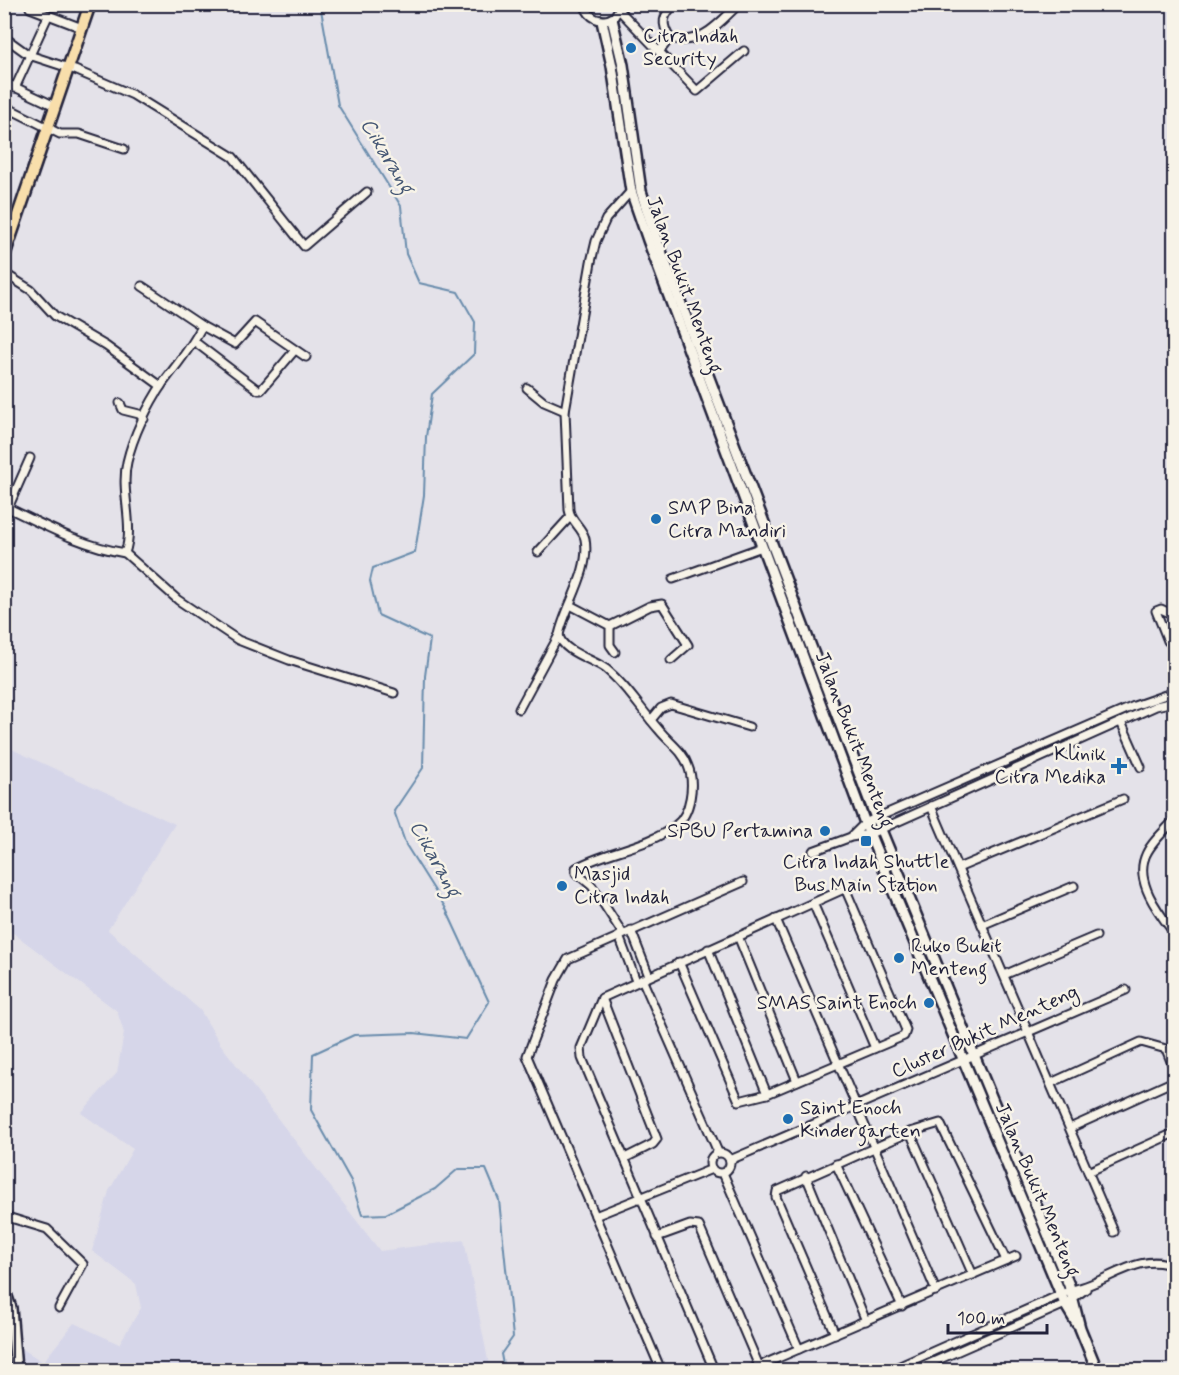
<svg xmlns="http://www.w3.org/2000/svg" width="1179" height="1375" font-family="Mynerve,sans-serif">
<rect width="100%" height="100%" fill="#e4e2e9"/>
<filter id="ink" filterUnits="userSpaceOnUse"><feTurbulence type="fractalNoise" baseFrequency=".0167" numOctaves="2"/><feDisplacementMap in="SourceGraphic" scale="12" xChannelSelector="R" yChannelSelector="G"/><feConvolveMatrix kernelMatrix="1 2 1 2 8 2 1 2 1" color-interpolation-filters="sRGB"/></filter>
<g filter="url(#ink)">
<path fill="#d6d6e9" d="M5,746L175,824L108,930L200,1010L221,1045L380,1251L464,1240L490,1370H21V1348L43,1362L74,1323L119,1344L141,1308L136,1284L92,1251L109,1191L133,1149L81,1113L117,1073L124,1033L117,1011L5,927Z"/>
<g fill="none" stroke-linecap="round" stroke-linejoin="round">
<path stroke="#698cac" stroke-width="2" d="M320,4L338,105L401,206L406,254L419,283L458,292L475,322L474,354L432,394L426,437L424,495L415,552L373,568L370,581L378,615L430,639L425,676L423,768L394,811L406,845L445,907L489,1002L466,1039L414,1033L354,1035L313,1054L311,1110L351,1181L362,1215L386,1214L435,1189L458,1169H486L499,1200L513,1337L501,1354L504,1370"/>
<defs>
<g id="street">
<path d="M584,4C589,19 601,24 614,17L622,4"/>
<path d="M30,8L82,28"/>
<path d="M620,11L697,91L744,51"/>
<path d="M4,37L29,55L75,70L133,95L233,157L304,246L367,192"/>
<path d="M670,38C701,47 719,23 739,4"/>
<path d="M659,52L670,38C661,24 662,16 675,4"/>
<path d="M4,82L55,106"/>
<path d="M15,88L48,16"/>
<path d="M4,106L60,134H79L124,149"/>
<path d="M4,273L31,290L55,316L106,346L161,386"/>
<path d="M202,326L235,344L255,322L306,357"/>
<path d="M195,342L258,390H261L295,350"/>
<path d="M527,388L544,402L565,411"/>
<path d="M120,403L123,410L139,414L144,419"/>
<path d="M4,506C44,525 81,546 125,553C135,525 120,492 127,462C133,436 148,405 163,383C177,364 192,347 202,326L142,286"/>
<path d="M8,508L30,458"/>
<path d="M538,552L570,517"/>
<path d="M125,553L178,600L238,640L289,660L394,693"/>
<path d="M673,579L762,547"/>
<path d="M570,605L610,626V645L615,652"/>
<path d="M1174,615L1161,609L1156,611L1168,641L1174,646"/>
<path d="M610,626L650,606L662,604L688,645L671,660"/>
<path d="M519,709L559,635"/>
<path d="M651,720L661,708L671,704L749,727"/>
<path d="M1121,722L1141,767"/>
<path d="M931,806L1114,1232"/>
<path d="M1174,820C1165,831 1150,843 1145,857C1135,883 1159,913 1174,933"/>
<path d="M852,836L865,823L876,818L1134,706L1174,692"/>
<path d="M813,851L851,837L870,834L1156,706L1174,702"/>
<path d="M958,868L1123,799"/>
<path d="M813,903L875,1048"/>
<path d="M776,919L936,1291"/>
<path d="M982,925L1074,886"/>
<path d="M631,930L649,976"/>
<path d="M623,934L592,886L576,873V868C608,850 647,848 676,825C691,814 695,783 688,766C683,751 669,742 660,731C641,710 628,687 606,669C593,659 562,652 559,635C565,606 591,571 585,539C583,528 571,522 569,510L565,411L591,262L596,241L606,219L631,191"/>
<path d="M619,936L636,981"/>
<path d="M738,936L797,1081"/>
<path d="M708,949L767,1094"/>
<path d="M679,962L739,1101L767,1094L904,1036L906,1030L845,888"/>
<path d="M1004,975L1096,936"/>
<path d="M642,979L718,1152"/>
<path d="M602,998L657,1139L653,1144L625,1158"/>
<path d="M1051,1083L1141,1042L1166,1049L1174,1069"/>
<path d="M1070,1128L1174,1081"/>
<path d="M910,1132L973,1275"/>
<circle cx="720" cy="1163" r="10"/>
<path d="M730,1160L1126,990"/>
<path d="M836,1164L902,1306"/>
<path d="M1088,1172L1174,1133"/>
<path d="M723,1173L799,1349"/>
<path d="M806,1176L866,1321"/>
<path d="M4,1216L47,1229L83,1264L59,1308"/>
<path d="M595,1216L712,1169"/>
<path d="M657,1237L690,1225L699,1226L759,1366"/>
<path d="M835,1334L776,1197L777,1191L910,1132L940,1123L1006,1260"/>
<path d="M661,1370L527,1056L556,980L568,959L743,882"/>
<path d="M714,1370L582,1058L581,1048L602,998L855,884"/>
<path d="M750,1370L1016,1256"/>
<path d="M891,1370L1071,1290C1103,1286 1141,1249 1174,1267"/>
<path d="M915,1370L1065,1304L1086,1289"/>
</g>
<g id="secondary">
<path d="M612,19L623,65L641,191L656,238L876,818L1069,1285L1080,1328L1097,1370"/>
<path d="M602,21L612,66L631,191L648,240L865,823L1065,1304L1077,1324"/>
<path d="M4,1288L11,1308L16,1370"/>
</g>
<path id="primary" d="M4,256L90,4"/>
</defs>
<use href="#street" stroke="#22223b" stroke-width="11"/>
<use href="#secondary" stroke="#22223b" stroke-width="14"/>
<use href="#primary" stroke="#22223b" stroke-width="15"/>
<use href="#street" stroke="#f7f3e8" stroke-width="7"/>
<use href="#secondary" stroke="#f7f3e8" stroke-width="9"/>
<use href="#primary" stroke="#f8deab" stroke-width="10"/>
</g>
</g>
<g fill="#1f6fb2" stroke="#f7f3e8" stroke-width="2">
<circle cx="631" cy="48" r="6"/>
<circle cx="656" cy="519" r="6"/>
<path d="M1116 757h6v6h6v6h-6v6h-6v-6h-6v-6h6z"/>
<circle cx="825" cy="831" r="6"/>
<rect x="860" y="835" width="12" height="12" rx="3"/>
<circle cx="562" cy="886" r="6"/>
<circle cx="899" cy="958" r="6"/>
<circle cx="929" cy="1003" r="6"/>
<circle cx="788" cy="1119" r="6"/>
</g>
<g text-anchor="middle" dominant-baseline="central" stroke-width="5" stroke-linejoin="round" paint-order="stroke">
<g font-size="20" fill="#22223b" stroke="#f7f3e8" text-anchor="start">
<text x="643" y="36">Citra Indah<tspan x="643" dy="23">Security</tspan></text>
<text x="668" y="508">SMP Bina<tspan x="668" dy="23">Citra Mandiri</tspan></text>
<text x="1106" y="754" text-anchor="end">Klinik<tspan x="1106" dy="23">Citra Medika</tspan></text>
<text x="813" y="831" text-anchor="end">SPBU Pertamina</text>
<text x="866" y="862" text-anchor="middle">Citra Indah Shuttle<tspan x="866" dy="23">Bus Main Station</tspan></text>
<text x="574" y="874">Masjid<tspan x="574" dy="23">Citra Indah</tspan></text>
<text x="911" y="946">Ruko Bukit<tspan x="911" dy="23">Menteng</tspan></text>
<text x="917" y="1003" text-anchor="end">SMAS Saint Enoch</text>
<text x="800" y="1108">Saint Enoch<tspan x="800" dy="23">Kindergarten</tspan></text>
</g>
<g font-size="20" fill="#22223b" stroke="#f7f3e8">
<text transform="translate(684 285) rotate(70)">Jalan Bukit Menteng</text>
<text transform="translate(854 740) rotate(69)">Jalan Bukit Menteng</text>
<text transform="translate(985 1032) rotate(-24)">Cluster Bukit Menteng</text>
<text transform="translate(1037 1190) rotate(67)">Jalan Bukit Menteng</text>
</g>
<g font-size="21" font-style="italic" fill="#455774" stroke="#f7f3e8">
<text transform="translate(387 156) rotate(59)">Cikarang</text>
<text transform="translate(435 859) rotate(61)">Cikarang</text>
</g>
</g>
<rect width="1179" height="1375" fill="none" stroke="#f7f3e8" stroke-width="24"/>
<rect x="12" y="12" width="1155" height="1351" fill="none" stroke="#22223b" stroke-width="2" filter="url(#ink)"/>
<path d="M948 1324v9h99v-9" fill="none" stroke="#22223b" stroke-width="3"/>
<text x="957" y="1324" font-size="18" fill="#22223b" stroke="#f7f3e8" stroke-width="4.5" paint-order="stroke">100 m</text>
</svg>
